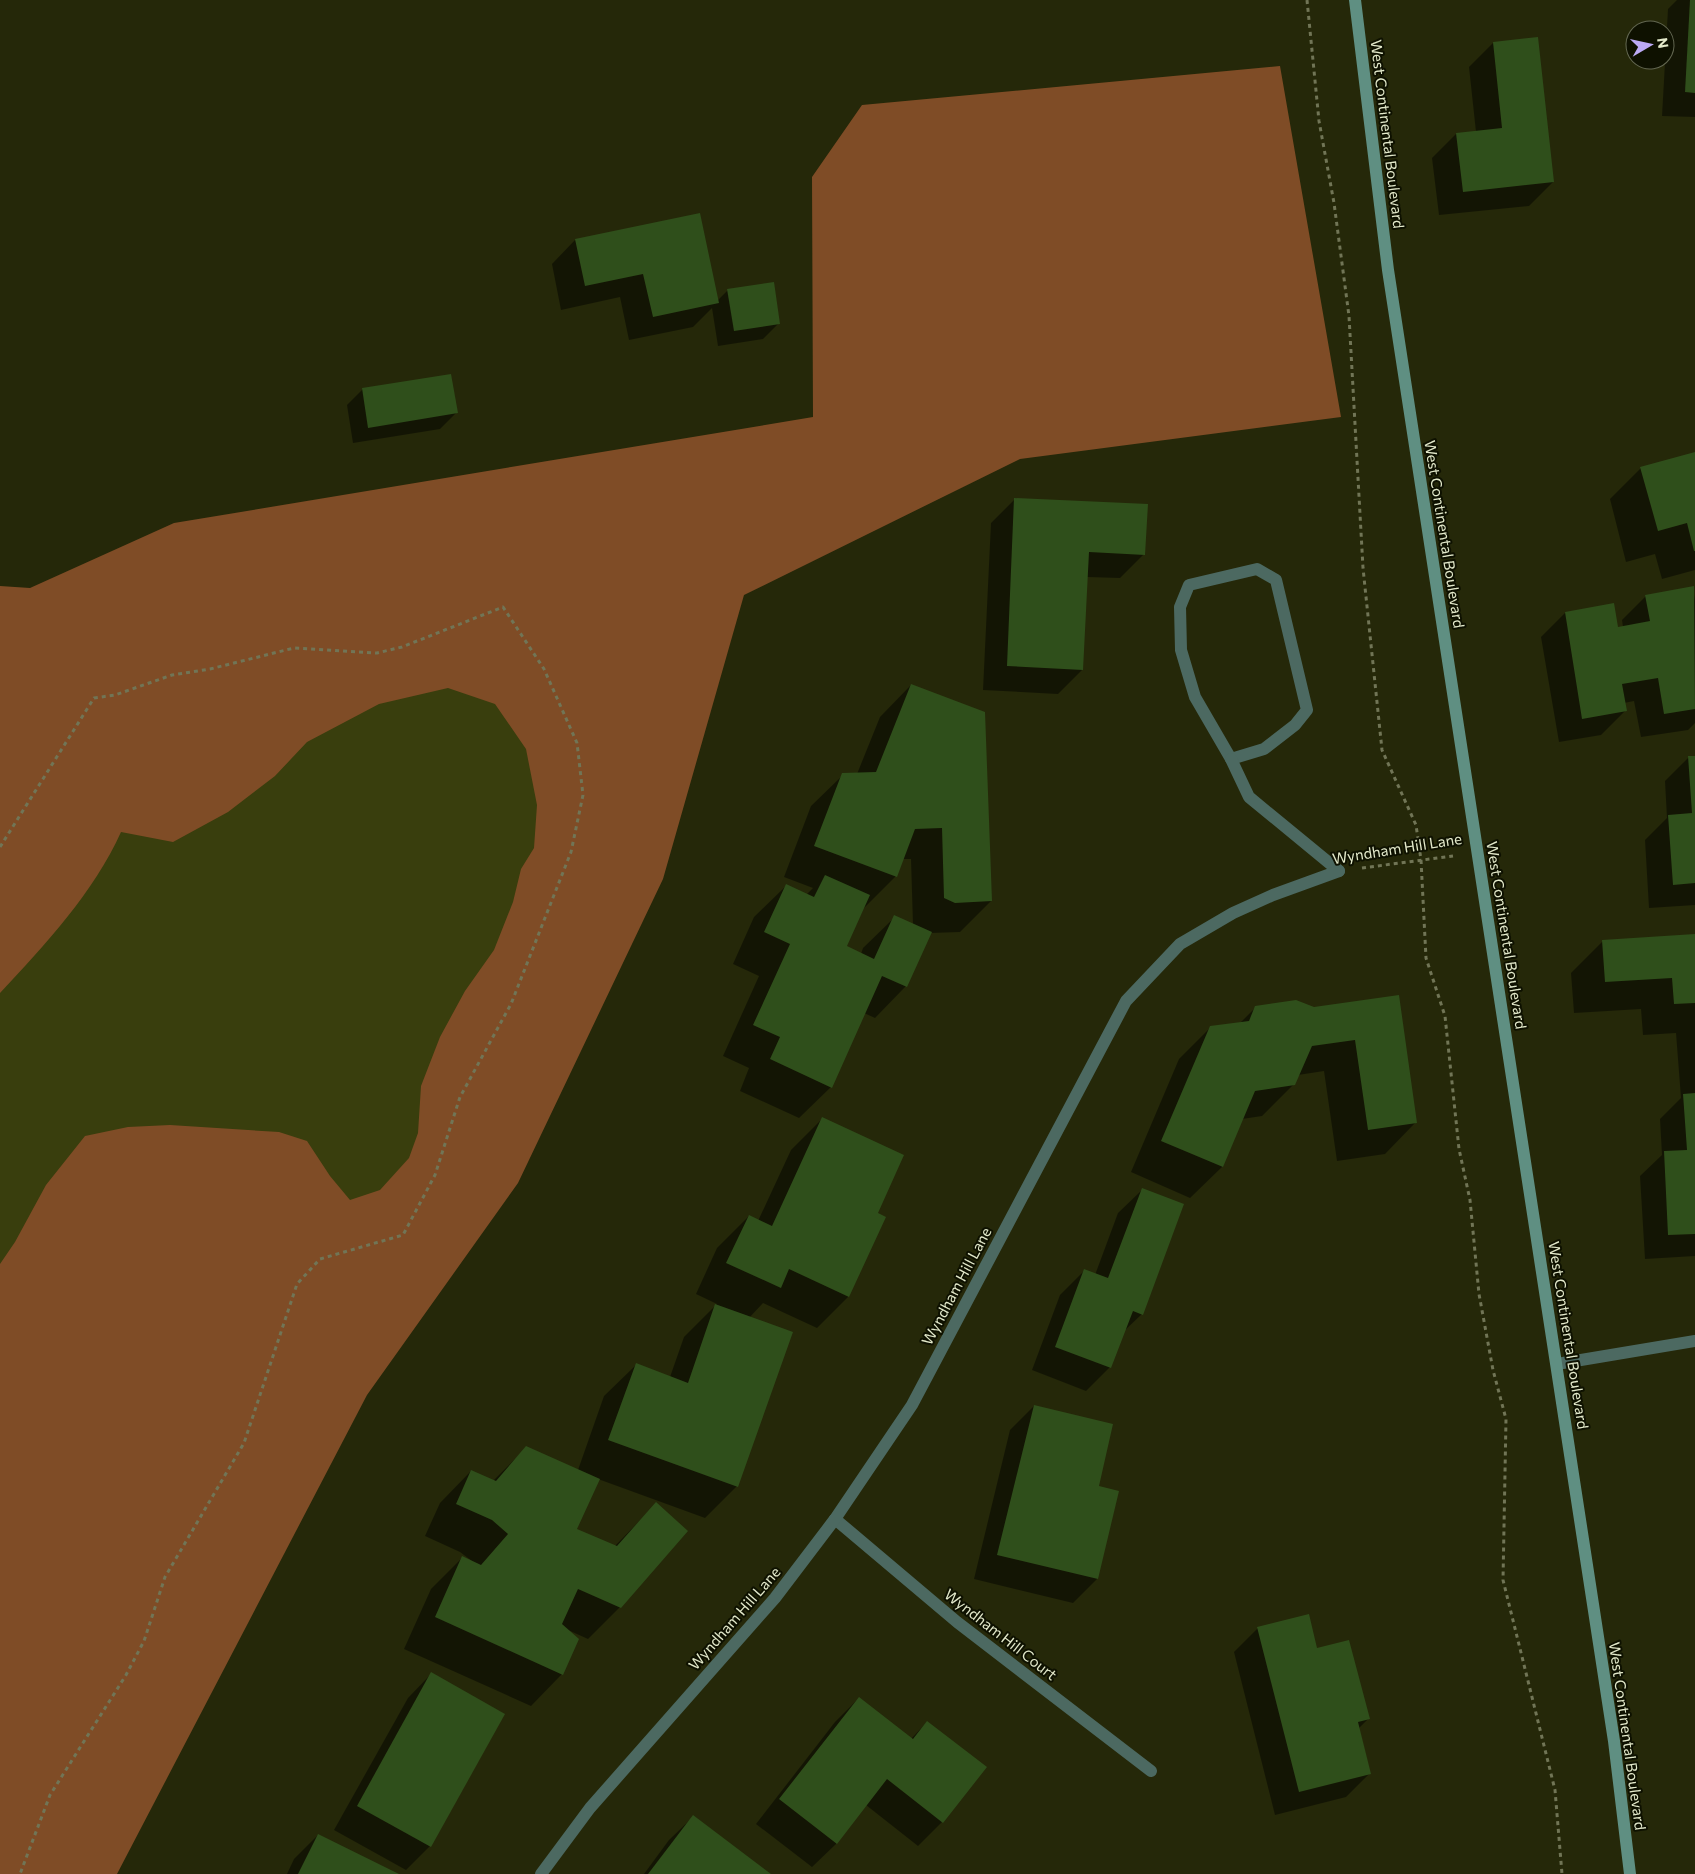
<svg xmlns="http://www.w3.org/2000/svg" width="1695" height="1874" font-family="Commissioner,sans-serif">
<rect width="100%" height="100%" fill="#252809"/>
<path fill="#7f4c26" d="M1280,66L1341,417L1020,459L744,595L663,879L518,1183L367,1395L117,1874H0V586L30,588L174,523L813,417L812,177L862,105Z"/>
<path fill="#393e0d" d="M448,688L495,704L526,749L537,805L534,848L521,869L513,902L494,950L465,991L440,1037L421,1086L418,1133L409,1158L380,1190L350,1200L330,1176L307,1141L279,1132L170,1125L128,1127L85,1136L46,1185L15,1242L0,1264V993C45,945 94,892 121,832L173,842L228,812L275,776L307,742L379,704Z"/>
<g fill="#0007" fill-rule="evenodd">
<path d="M1677,0H1695V117L1662,116L1668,9Z"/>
<path d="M1493,43L1553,182L1529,206L1439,215L1432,158L1456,134L1476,132L1469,67Z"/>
<path d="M575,240L717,301L728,290L779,323L763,339L718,346L712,308L693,327L629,340L620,297L561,310L552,264Z"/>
<path d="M363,389L456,413L440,429L353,443L347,405Z"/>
<path d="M1695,453V570L1662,579L1655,554L1626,562L1610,499L1641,468Z"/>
<path d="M1015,499L1144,554L1120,578L1087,577L1082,670L1058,694L983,690L991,523Z"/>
<path d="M1693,588L1695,601V723L1688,730L1641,737L1634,701L1624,703L1625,711L1601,735L1559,742L1541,637L1565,613L1617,628L1623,627L1622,620L1646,596Z"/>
<path d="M911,685L991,901L960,932L930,933L906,986L875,1018L864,1013L831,1087L799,1118L740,1091L749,1068L723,1056L759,976L733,964L754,917L786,886L806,895L813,888L784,877L811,806L843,775L857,774L880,717ZM902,859H911L913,925L895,917L863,948L861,954L845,947L864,908L895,877Z"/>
<path d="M1689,757H1695V905L1649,908L1645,840L1667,818L1665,781Z"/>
<path d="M1695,935V1256L1645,1259L1640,1176L1662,1155L1660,1119L1681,1098L1676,1033L1643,1035L1641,1009L1574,1013L1571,973L1603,941Z"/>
<path d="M1398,997L1416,1122L1385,1154L1337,1161L1324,1071L1298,1075L1294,1084L1262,1116L1242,1119L1222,1167L1190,1198L1131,1172L1179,1059L1211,1027L1240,1023L1256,1007L1314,1009Z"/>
<path d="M823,1118L876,1213L884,1217L848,1297L817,1328L763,1303L749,1318L737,1486L705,1518L598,1479L575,1529L614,1547L656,1504L620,1607L588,1639L568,1630L562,1674L531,1706L404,1649L431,1589L462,1558L472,1561L460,1552L425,1536L440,1503L471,1471L493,1481L526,1448L578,1470L604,1396L636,1365L670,1377L684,1337L717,1304L696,1294L717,1248L749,1216L758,1221L791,1150Z"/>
<path d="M1142,1190V1314L1123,1332L1110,1367L1086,1391L1032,1370L1060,1295L1084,1271L1095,1275L1118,1213Z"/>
<path d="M1034,1406L1097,1487L1118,1492L1097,1579L1073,1603L974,1579L1010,1430Z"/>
<path d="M1258,1628L1368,1719L1359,1728L1370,1773L1346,1797L1275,1815L1234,1652Z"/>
<path d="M431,1674L504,1714L430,1846L406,1870L334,1830L408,1698Z"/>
<path d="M859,1698L911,1739L927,1722L985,1767L942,1822L918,1846L866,1805L836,1844L812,1867L756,1824L835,1722Z"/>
<path d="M693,1817L769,1874H644L669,1840Z"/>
<path d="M318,1835L396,1874H287L294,1859Z"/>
</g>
<g fill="#2f4f1b">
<path d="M1690,0H1695V93L1685,92Z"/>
<path d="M1538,37L1554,182L1463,192L1456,133L1502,128L1493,42Z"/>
<path d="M700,213L719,303L653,317L643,274L585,286L575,239Z"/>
<path d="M774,282L780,324L734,331L727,289Z"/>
<path d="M451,374L458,413L368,428L362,388Z"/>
<path d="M1695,452V551H1694L1687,523L1658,531L1640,467Z"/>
<path d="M1014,498L1148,504L1145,555L1089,552L1083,670L1007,666Z"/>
<path d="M1694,586L1695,709L1664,714L1658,678L1622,684L1627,711L1582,719L1565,612L1614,603L1618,627L1650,621L1645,595Z"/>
<path d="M911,684L985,712L992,901L955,903L944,898L942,828L915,829L897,877L814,846L842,773L876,772Z"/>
<path d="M1688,756H1695V883L1673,885L1668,815L1692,813Z"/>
<path d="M825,875L870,895L847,946L874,959L894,915L932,932L907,987L882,976L832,1088L770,1059L780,1037L753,1025L790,944L764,932L786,884L814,897Z"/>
<path d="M1695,934V1003L1674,1004L1672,978L1605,982L1602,940Z"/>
<path d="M1399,995L1417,1123L1368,1130L1355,1040L1312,1046L1295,1085L1255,1091L1223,1167L1161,1141L1210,1026L1249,1021L1255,1006L1296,1000L1314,1007Z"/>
<path d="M1695,1093V1234L1668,1235L1664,1151L1687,1150L1683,1094Z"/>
<path d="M822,1117L904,1155L878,1213L886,1217L849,1297L789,1269L781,1288L726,1263L749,1215L772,1226Z"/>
<path d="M1142,1188L1184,1204L1143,1315L1133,1311L1111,1368L1055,1347L1084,1269L1108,1278Z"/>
<path d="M715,1304L793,1332L738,1487L608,1440L636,1363L688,1383Z"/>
<path d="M1034,1405L1113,1424L1099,1486L1119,1491L1098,1579L997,1555Z"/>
<path d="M526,1446L600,1479L577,1529L617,1546L656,1502L688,1531L621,1608L578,1589L562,1624L579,1639L563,1675L435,1617L462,1556L481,1565L508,1534L492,1520L456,1504L471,1470L496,1481Z"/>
<path d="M1309,1614L1317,1648L1349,1640L1370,1719L1358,1722L1371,1774L1299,1792L1257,1627Z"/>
<path d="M431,1672L505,1714L431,1847L357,1806Z"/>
<path d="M859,1697L913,1739L927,1721L987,1767L943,1823L887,1779L837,1844L779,1799Z"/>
<path d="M693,1815L771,1874H648Z"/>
<path d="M318,1834L399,1874H298Z"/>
</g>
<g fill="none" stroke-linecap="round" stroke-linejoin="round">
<g stroke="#717556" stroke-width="3" stroke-dasharray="4 4" stroke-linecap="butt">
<path d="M1307,0L1319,121L1334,203L1349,316L1363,568L1382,750L1416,825L1421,860L1426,958L1445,1016L1459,1149L1470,1200L1479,1294L1493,1370L1506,1419L1503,1580L1555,1790L1562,1874"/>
<path d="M0,847L94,698L115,695L172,675L210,669L294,648L377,653L402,647L503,607L544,669L577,743L583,795L571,852L511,1004L460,1097L435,1175L403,1235L320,1259L297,1284L244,1443L165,1577L144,1641L126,1675L50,1795L20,1874"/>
<path d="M1362,868L1453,856"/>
</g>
<g stroke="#4c6961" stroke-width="12">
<path d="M1257,569L1276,580L1307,710L1295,725L1264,749L1231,759L1195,697L1181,650L1180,607L1189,585Z"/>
<path d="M1231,759L1249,797L1339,871"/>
</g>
<g stroke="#4c6961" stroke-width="12">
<path d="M1557,1364L1695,1341"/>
<path d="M835,1519L957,1622L1151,1771"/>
<path d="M541,1874L590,1808L775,1598L835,1519L912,1405L1126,1001L1180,944L1233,913L1273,895L1339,871"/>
</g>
<path stroke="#5f8f82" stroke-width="12" d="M1355,0L1388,270L1614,1741L1630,1874"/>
</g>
<g text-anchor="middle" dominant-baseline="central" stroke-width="4" stroke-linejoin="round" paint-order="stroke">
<g font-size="15" fill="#e3e9ca" stroke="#0e1100">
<text transform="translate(1388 134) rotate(83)">West Continental Boulevard</text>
<text transform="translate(1445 534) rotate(81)">West Continental Boulevard</text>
<text transform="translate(1397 848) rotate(-9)">Wyndham Hill Lane</text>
<text transform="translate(1507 935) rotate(81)">West Continental Boulevard</text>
<text transform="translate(956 1286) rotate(-62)">Wyndham Hill Lane</text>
<text transform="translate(1569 1335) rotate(81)">West Continental Boulevard</text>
<text transform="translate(734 1618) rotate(-49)">Wyndham Hill Lane</text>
<text transform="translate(1001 1634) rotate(38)">Wyndham Hill Court</text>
<text transform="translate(1628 1736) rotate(82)">West Continental Boulevard</text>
</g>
</g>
<g transform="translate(1650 45) rotate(81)"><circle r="24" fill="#0e1100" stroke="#636751"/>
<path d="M0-4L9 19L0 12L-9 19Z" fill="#bcaaf5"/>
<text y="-8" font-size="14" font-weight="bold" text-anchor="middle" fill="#e3e9ca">N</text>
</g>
</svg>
